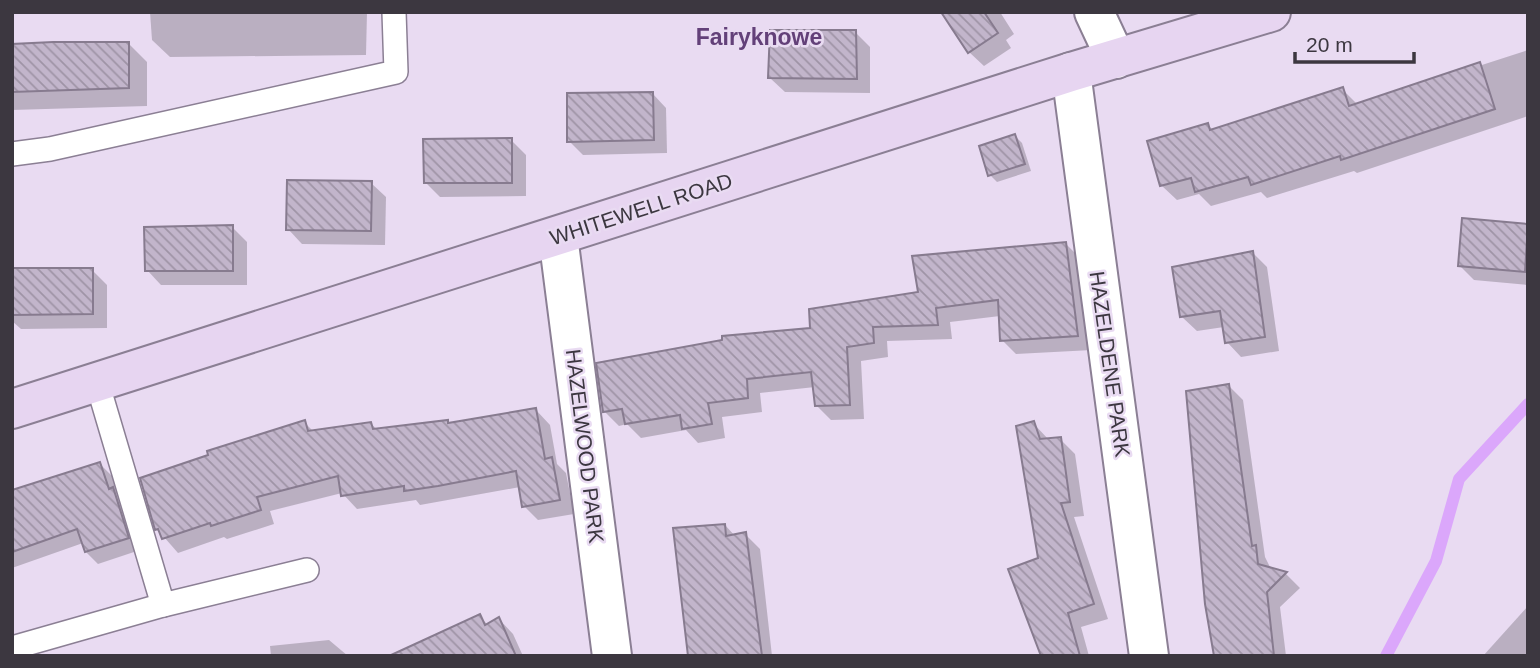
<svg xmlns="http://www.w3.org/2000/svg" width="1540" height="668" font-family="Arial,sans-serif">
<defs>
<pattern id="building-back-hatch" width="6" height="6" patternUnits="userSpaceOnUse" patternTransform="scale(1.75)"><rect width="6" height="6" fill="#c2b5cb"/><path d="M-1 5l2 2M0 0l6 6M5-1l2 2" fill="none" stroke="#9f94a6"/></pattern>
</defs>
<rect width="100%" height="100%" fill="#e9dbf2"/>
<g fill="#0003">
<path d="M150,12H367L366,55L170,57L152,40Z"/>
<path d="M943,12H1000L1014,34L1006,40L1011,48L984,66L969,52Z"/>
<path d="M855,32L870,47V93L785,92L770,78Z"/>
<path d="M128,43L147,62V106L12,110V47Z"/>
<path d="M1528,50V116L1357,173L1354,171L1267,198L1261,192L1211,206L1199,194L1177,200L1162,186L1149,142L1208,125L1213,130L1342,89L1358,105Z"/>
<path d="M652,93L666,108L667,153L583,155L569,141Z"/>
<path d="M1015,136L1022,143L1031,171L997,182L990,175Z"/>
<path d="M511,140L526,155V196L440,197L426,183Z"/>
<path d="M371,183L386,197L385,245L302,244L288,229Z"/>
<path d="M1528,226V285L1474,280L1460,266Z"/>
<path d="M232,227L247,242V285H161L147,270Z"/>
<path d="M1065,243L1080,258L1092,350L1016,354L1002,340L1000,316L950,322L952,339L887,341L888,357L861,361L864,419L831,420L817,406L815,387L760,393L762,412L722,417L725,438L698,443L686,430L641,438L627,424L619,426L604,411L812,329Z"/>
<path d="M1253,253L1267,267L1279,351L1241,357L1227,342L1224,327L1197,331L1182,317Z"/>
<path d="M12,270H92L107,285V328L21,329L12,321Z"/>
<path d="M1229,386L1243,400L1265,557L1271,569L1286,574L1300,588L1280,607L1286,656H1215Z"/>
<path d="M536,410L550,425L557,464L566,473L574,514L538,520L524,506L520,487L420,505L416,500L357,509L342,493L270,511L274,524L227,539L224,537L178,553L157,529L304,422L314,432L371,424L378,430L447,421L450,424Z"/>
<path d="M1033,423L1049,440L1060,439L1075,454L1084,516L1074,517L1108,619L1081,627L1089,656H1043Z"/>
<path d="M100,464L112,476L118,494L125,501L140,550L98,564L86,552L83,543L12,568V492Z"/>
<path d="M725,525L735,536L745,534L760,549L772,656H690Z"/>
<path d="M1528,606V656H1483Z"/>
<path d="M479,616L488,625L499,619L513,634L523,656H443Z"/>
<path d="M329,640L348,656H271L270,646Z"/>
</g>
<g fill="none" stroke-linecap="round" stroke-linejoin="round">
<path stroke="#dba7fb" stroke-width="12" d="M1386,656L1436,561L1459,479L1528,404"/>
</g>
<g fill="url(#building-back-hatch)" stroke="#877b8f" stroke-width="2">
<path d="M941,12H984L998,33L968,53Z"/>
<path d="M770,30H856L857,79L768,78Z"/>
<path d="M53,42H129V88L12,92V44Z"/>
<path d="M1480,62L1495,109L1341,160L1340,156L1251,185L1248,177L1195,192L1191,178L1160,186L1147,141L1208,123L1210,130L1343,87L1349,106Z"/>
<path d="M653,92L654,140L567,142V93Z"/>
<path d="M1015,134L1025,164L988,176L979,146Z"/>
<path d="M512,138V183H424L423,139Z"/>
<path d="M287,180L372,181L371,231L286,230Z"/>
<path d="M1462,218L1528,224L1525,272L1458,266Z"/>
<path d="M233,225V271H145L144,227Z"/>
<path d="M1066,242L1078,336L1000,341L998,300L936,308L938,325L873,327L874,343L847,347L850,405L815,406L811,372L747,379L748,398L708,403L712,424L682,429L680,415L625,424L622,409L603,412L596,363L722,340V336L810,328L809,309L918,292L912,256Z"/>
<path d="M1253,251L1265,337L1225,343L1220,311L1180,317L1172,267Z"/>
<path d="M12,268H93V314L12,315Z"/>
<path d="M1229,384L1252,546L1256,545L1258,564L1287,572L1267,592L1274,656H1214L1205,604L1186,391Z"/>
<path d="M536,408L545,459L552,457L560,500L522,507L516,471L438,486L404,491V486L341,496L338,476L257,497L261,510L211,526L210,523L162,539L158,529L155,530L140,478L208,455L207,451L305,420L308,431L371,422L373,429L448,420V423Z"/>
<path d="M1034,421L1040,439L1061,437L1070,502L1061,503L1094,604L1068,613L1080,656H1041L1008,569L1038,558L1016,426Z"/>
<path d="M100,462L109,489L113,487L129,538L85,552L77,529L12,552V490Z"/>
<path d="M725,524L726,536L746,532L762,656H688L673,528Z"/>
<path d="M480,614L485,625L499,617L516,656H389Z"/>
</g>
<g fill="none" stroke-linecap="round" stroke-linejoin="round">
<defs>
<g id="lane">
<path d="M12,154L50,149L396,72L394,12"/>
<path d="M97,382L163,605"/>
<path d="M12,648L163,605L307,570"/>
</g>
<g id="street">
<path d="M1094,12L1116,59"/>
<path d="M1071,72L1149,656"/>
<path d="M558,236L612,656"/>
</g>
<path id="secondary" d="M12,409L1071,72L1271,12"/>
</defs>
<use href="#lane" stroke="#8b7f94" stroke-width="26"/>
<use href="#street" stroke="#8b7f94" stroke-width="42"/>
<use href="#secondary" stroke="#8b7f94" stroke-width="42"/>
<use href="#lane" stroke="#fff" stroke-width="23"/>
<use href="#street" stroke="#fff" stroke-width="38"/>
<use href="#secondary" stroke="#e7d5f1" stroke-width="38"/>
</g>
<g text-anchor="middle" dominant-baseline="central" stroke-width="5" stroke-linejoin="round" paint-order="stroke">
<g font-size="21" fill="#3c3740" stroke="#e9dbf2">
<text transform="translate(641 209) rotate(-18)">WHITEWELL ROAD</text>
<text transform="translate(1110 364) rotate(82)">HAZELDENE PARK</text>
<text transform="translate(585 446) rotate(83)">HAZELWOOD PARK</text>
</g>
<g font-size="23" font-weight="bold" fill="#634079" stroke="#e9dbf2">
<text x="759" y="37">Fairyknowe</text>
</g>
</g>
<rect width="1540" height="668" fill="none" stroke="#3c3740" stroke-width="28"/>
<path d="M1295 52v10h119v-10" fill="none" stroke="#3c3740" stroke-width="3.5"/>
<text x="1306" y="52" font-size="21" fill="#3c3740" stroke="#e9dbf2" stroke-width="5" paint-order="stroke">20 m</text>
</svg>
